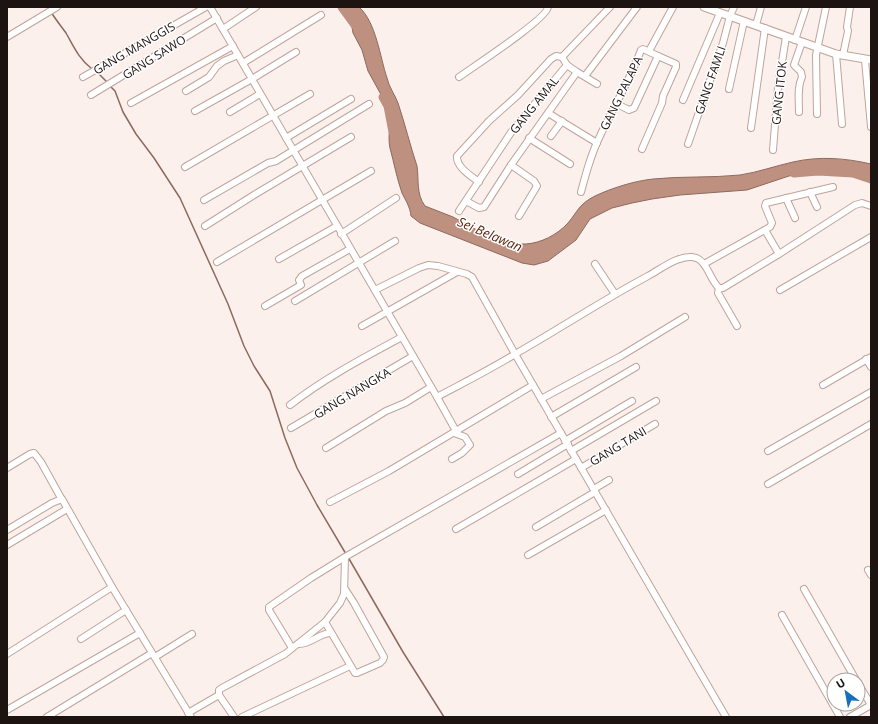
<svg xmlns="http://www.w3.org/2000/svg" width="878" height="724" font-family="'Open Sans',sans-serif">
<rect width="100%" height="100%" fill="#fcf0ec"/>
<path fill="#bd907f" stroke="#8d6a5e" d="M345,7H359C376,22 380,57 387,78C389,87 395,95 398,103C405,124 410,145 417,166C419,179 416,194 425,206C434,210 444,213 453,217C476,229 499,245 526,244C541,243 557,235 568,223C578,211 579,204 595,196C612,188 634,181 653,179C682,176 711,178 740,175C759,172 775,166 793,162C819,156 845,158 871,164V178L850,172L824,169L789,176L747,190L680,195L652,199L632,203L612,208L590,219L576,240L548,261L534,265L522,263L420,223L411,216C410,207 406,201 402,193C397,179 394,163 390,148C387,135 392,123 390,111L368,71L362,50L353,33L350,15Z"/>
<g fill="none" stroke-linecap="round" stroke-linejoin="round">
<g stroke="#8d6a5e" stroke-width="1.5">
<path d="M51,12C56,20 61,26 66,33C74,47 79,59 92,69"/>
<path d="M97,72L107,82"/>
<path d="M109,85L115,91L123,112L136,134L154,158L180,198L228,304L244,346L254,366L270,391L285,438L297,468L317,505L346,554"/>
<path d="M348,557L403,652L444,717"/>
</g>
<g stroke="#bd907f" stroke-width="9">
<path d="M342,7L358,29"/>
<path d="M383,97L388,106L393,132"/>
<path d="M794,173L818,171L853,173L871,179"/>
</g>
<defs>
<g id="minor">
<path d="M210,7L437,397C463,383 491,369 517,353C561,328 603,300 648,276C661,269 677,256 692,257C707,258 709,279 719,288H723L779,254L855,205L862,203L871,206"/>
<path d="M756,25L761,7"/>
<path d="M223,29L256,7"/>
<path d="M7,37L57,7"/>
<path d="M795,40L806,7"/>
<path d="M649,51L673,7"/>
<path d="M836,54L842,124"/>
<path d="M843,55L848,31L847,27L850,7"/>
<path d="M865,60L871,127"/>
<path d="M243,63L321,15"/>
<path d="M567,65L577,72L597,84"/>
<path d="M585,76L637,7"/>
<path d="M83,77L206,7"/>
<path d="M459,77C473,67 547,19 548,7"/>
<path d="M729,89L744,21"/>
<path d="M186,91L209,77L217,66L224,61L238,55"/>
<path d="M91,95L217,18"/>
<path d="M683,100L720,13"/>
<path d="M131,103L233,46"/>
<path d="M617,104L629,110L634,108L658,56L676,64V67L663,96L662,103L642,149"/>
<path d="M195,111L252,79L296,52"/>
<path d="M230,112L260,94"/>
<path d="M799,112C799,100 797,87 802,77L801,72L794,65L802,42"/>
<path d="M548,113L597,143"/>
<path d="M817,114L816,55L826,7"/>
<path d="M751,128L765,28"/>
<path d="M551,136L562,121"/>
<path d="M286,138L351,99"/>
<path d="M529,138L570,164"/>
<path d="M688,144L723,43L730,16L734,7"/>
<path d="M773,150L778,87L786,37"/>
<path d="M511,165L534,181L537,186L519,216"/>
<path d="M185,167L310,94"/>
<path d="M479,182C471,176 456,167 457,156L489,121L518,95L551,59L556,56L562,57"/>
<path d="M581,192C586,173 591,154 600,136C613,108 630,80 641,50L643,49L658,56"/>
<path d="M810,192L817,207"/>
<path d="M786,198L795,218"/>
<path d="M204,200L268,163L276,161L369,104"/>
<path d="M466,201L479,208L484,207L511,165L577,72"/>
<path d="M459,211L512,131L567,65L562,57L610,7"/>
<path d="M205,226L254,195L351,137"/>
<path d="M765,230L779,254"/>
<path d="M341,234L396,198"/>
<path d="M279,259L337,226"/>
<path d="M217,262L371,171"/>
<path d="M595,264L615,294"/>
<path d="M704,264L770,227L772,223L765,206L766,203L833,187"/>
<path d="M719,288L718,293L737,326"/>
<path d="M375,290L419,268L428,265L438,266L467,274L472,277L515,354L726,717"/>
<path d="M780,290L871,237"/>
<path d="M295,301L395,241"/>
<path d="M265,306L301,285L299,280L302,276L350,249"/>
<path d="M362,326L457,272"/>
<path d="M866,359L871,367"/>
<path d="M823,385L871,357"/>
<path d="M437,397L456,431"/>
<path d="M541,399L621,356L685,317"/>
<path d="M290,405C325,378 363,358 402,337"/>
<path d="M551,417L636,367"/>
<path d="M291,428L413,356"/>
<path d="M565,441L632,401"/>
<path d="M326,448L386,411L405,403L431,387"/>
<path d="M571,451L656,401"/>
<path d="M768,451L871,392"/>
<path d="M452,459L462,453L470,445L465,437L454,433"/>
<path d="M7,468L30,454L34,453L41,462L61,498"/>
<path d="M581,468L655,424"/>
<path d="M518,474L568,444"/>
<path d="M768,484L871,424"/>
<path d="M594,489L609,480"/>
<path d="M330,502L389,471L533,385"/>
<path d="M536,527L595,492"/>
<path d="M456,529L576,459"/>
<path d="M7,530L52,503L62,499L112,587L191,717"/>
<path d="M7,545L67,509"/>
<path d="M528,555L606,510"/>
<path d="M868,570L871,575"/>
<path d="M345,589L354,603L384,657L383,660L380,663L357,673H355L325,622L340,603L344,594L345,557L561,433"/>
<path d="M804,589L856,680"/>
<path d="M782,615L840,717"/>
<path d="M81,639L126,610"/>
<path d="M298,644C310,645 319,633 331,633"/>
<path d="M292,648L269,610V607L311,578L345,557"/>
<path d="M7,654L112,587"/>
<path d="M155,657L192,634"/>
<path d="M858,683L871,705"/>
<path d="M7,710L140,633"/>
<path d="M188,713L219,695"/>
<path d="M47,717L152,653"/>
<path d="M234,717L219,695V690L222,688L285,654L325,622"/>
<path d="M242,717L350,666"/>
<path d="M850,717L871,705"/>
</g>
<path id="major" d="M704,7L836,54L871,60"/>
</defs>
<use href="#minor" stroke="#c0a49a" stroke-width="8"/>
<use href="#major" stroke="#c0a49a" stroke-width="9"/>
<use href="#minor" stroke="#fff" stroke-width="6"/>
<use href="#major" stroke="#fff" stroke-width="7"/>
</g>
<g text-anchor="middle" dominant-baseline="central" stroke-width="3" stroke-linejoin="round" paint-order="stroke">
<g font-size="12" fill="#1d1310" stroke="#fff">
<text transform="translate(134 48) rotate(-30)">GANG MANGGIS</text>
<text transform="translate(154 57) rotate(-32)">GANG SAWO</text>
<text transform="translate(710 80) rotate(-71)">GANG FAMLI</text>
<text transform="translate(621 93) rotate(-64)">GANG PALAPA</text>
<text transform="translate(779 93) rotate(-84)">GANG ITOK</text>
<text transform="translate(534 105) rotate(-51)">GANG AMAL</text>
<text transform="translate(352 393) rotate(-31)">GANG NANGKA</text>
<text transform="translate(618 446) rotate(-31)">GANG TANI</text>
</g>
<g font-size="13" font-style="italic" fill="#581f07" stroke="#fff">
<text transform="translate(490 234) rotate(23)">Sei Belawan</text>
</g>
</g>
<rect width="878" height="724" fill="none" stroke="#1d1310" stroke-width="16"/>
<g transform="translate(846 692) rotate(328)"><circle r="19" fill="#ffffff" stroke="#a5a19f"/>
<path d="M0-3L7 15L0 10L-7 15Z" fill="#176fbc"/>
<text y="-6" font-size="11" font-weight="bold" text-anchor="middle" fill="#1d1310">U</text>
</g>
</svg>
